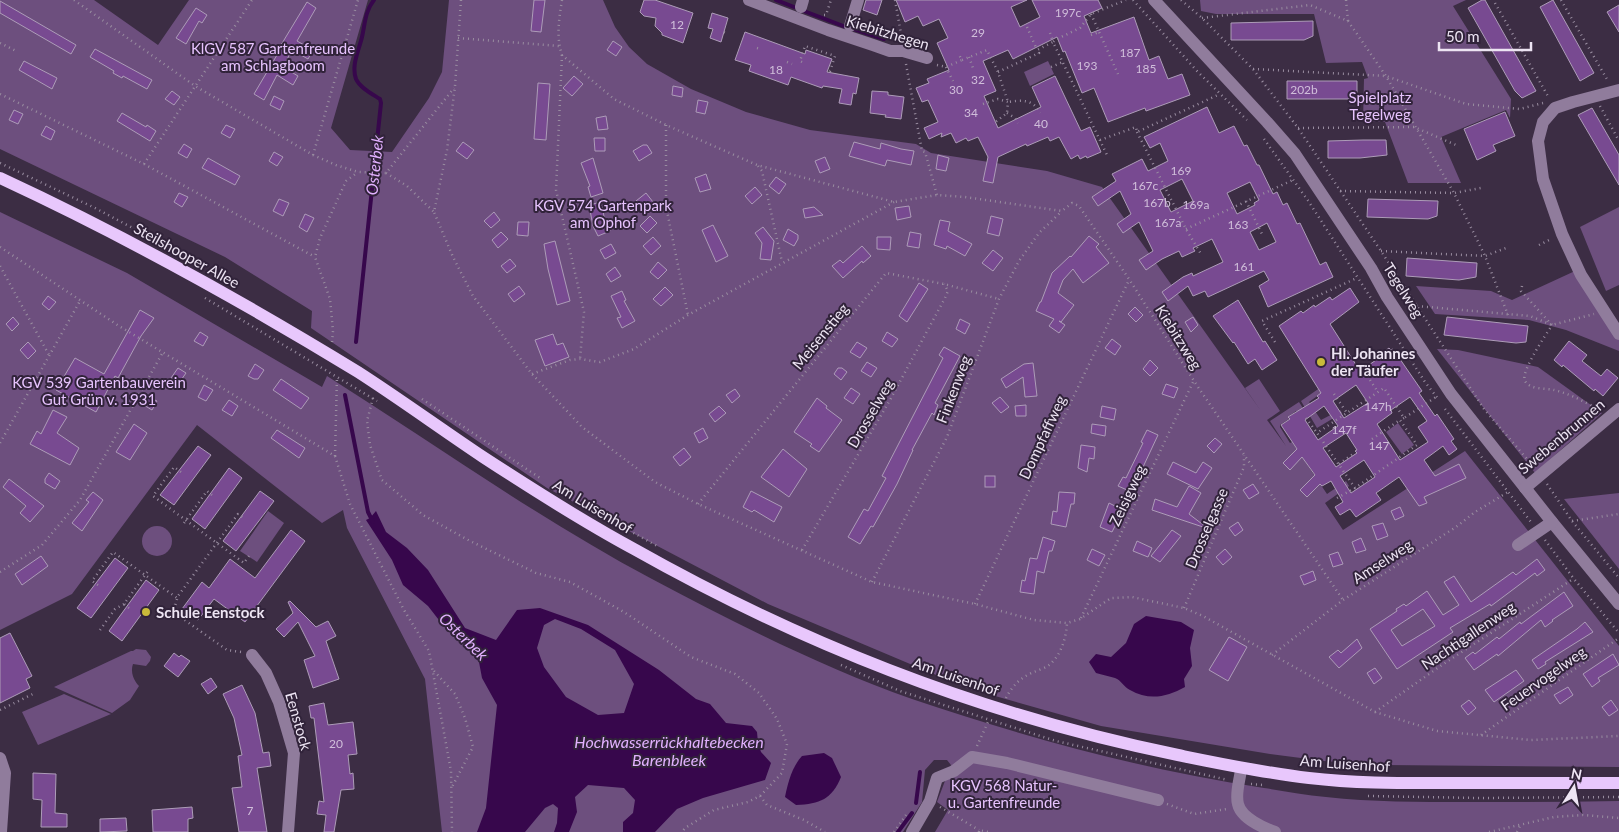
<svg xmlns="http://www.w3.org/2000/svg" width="1619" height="832" font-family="Lato,sans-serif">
<rect width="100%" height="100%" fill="#3c2d44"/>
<g fill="#6d4f7e">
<path d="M0,0H94L158,45L189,0H368L331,128L350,150L392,152L429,98L442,72L449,0H603L615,27L629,47L647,64L691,89L746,112L810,130L916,144L931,153L1047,171L1102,187L1261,411L1245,388L1259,379L1280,411L1267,420L1286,446L1270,421L1299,402L1308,416L1298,413L1296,411L1288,417L1289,419L1280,425V427L1290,443L1292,442L1327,494L1346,481L1349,486L1325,503L1343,530L1465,451L1619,646V767L1384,765L1324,761L1270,754L1101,726L967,688L768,604L547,488L311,328L312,311L225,257L0,149Z"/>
<path d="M1200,0H1466L1453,6L1511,99L1510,118L1506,110L1441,137L1461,183H1408L1385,122L1363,121L1364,79L1368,78L1362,62L1326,63L1314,14H1216L1201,11Z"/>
<path d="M1048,61L1054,74L1030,86L1024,72Z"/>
<path d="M1619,207V285L1606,291L1580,227Z"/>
<path d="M0,212L127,273L322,387L327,376C435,444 539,519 652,579C735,623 824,668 912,699C1027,738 1144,770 1264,788C1284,791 1305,795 1326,797C1372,802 1419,802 1465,802C1517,802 1568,802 1619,801V832H935L948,810L937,802L951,765L947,760H934L925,770L922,802L903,832H442L425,679L347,528L343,510L322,523L197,425L72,594L0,630Z"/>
<path d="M1575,271L1619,340V351L1566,330L1529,320L1435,314L1416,286L1491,291L1512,300Z"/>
<path d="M1437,349L1458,350L1538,367L1602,413L1535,473Z"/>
<path d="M1324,385L1327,389L1309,402L1321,420L1340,410L1342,413L1317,428L1301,401Z"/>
<path d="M1398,423L1414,445L1402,454L1386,432Z"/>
<path d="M1619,493V569L1564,499Z"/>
<path d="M268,511L284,523L257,562L240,551Z"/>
<circle cx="157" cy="541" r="15"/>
<path d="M136,649L146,650L151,657L150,661L146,666L133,664C130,672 134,681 139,686L130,700L112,713L54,687L131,651H133Z"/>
<path d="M64,694L111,714L38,745L22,712Z"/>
</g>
<g fill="#37074c" fill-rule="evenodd">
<path d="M376,511L386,532L407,548L428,570L465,628L496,640L517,610L540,608L588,625L659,670L696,699L710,704L726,723L752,726L757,732L758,743L761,752L771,763L765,780L703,798L677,809L655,832H623V822L633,813L635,800L624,788L588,785L575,797L577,812L569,832H554L557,823L558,808L553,804L545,808L525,832H477L486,808L497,705L482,678L479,662L460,637L442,624L428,606L403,585L392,560L366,520L370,518ZM555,619L581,629L615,650L634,684L624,713L598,715L566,697L544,667L537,648L544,625Z"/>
<path d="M1146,616L1181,622L1194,630L1190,648L1192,666L1184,679L1185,687C1167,697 1149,701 1130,690C1124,687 1121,680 1115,678C1109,676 1102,675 1096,673L1089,662L1096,654L1111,657L1126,643L1134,624Z"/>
<path d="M824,753L832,758L841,777C832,799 820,804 796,805L785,797C788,782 792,767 802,756Z"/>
</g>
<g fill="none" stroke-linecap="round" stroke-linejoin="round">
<g stroke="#37074c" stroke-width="4">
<path d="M776,0L794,7"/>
<path d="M804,11L846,27"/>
<path d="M854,29L884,39"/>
<path d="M356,342L381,103L380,99C372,94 360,88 356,79C351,65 359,50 362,37C365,24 365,11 374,0"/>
<path d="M345,395L368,512L373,522"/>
<path d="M916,803L920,772"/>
<path d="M898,832L912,813"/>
</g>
</g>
<g fill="#784a91" stroke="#ad9cb8" fill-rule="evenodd">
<path d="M534,0H545L541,32L531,31Z"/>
<path d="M644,0H655L693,13L683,43L662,35V33L655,26L656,18L644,16L640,12Z"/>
<path d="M866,0H882L877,15L863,10Z"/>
<path d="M896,0H1027L1011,7L1020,27L1040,17L1032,0H1098L1102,8L1084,16L1091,33L1134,17L1149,60L1159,56L1168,79L1182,74L1190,95L1146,111L1145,108L1108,122L1094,88L1082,93L1065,51L1063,52L1057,37L1013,59L1008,50L983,61L996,91L984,96L998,128L1041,107L1032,87L1055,76L1081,131L1090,127L1101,152L1087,158L1086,156L1080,159L1078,155L1071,159L1059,137L1050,141L1048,137L1027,146L1026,144L998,157L993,183L983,181L988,157L978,137L968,141L966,138L956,143L951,133L941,137L942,133L929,139L924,128L938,122L928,100L922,102L916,88L929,83L927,79L949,70L937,43L948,38L939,19L923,26L918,16L905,22Z"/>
<path d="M1482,0H1485L1536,91L1522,98L1515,91L1468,8Z"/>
<path d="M1553,0L1594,73L1580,81L1540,7Z"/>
<path d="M0,1L76,45L71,54L0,13Z"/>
<path d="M307,2L316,8L297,41L313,50L308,59L292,50L283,67L298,76L293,85L277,75L264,100L254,94L277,55L281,45Z"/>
<path d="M1619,5V32L1607,12Z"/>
<path d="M196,8L207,15L202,23L199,21L186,44L176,38Z"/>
<path d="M712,13L728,18L721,42L710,38L713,29L708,28Z"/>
<path d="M1313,21V36L1304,40H1231V23Z"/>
<path d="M745,32L805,54L806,50L832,59L827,72L859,78L856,94L853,93L851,105L839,103L842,89L823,86L822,88L791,77L788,85L749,71L751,65L735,60Z"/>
<path d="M613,41L622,47L616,56L607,50Z"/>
<path d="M95,49L152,80L147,89L123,76L122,78L113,73L114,71L90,57Z"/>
<path d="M24,61L57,78L52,89L19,70Z"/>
<path d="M574,76L583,84L572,96L563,88Z"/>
<path d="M1287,81H1357V96L1348,99H1287Z"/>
<path d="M538,83L550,84L546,140L534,139Z"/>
<path d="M673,86L683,88L682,97L672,95Z"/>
<path d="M172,91L180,97L174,105L165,99Z"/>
<path d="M872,91L888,92V95L904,97L901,119L885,117L886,115L870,113Z"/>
<path d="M274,96L284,101L280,110L270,105Z"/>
<path d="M698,100L708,102L705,114L696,112Z"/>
<path d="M1207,107L1219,133L1234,126L1244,146L1247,145L1257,165H1259L1273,194L1277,192L1283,205L1287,203L1297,224L1300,223L1320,265L1326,262L1333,277L1268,307L1259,286L1269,280L1264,271L1208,297L1205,291L1193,296L1188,286L1168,301L1162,292L1183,277L1192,273L1193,276L1223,262L1212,239L1193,248L1195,251L1182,257L1179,251L1162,259L1146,270L1139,260L1153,251L1139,222L1123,233L1117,224L1131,214L1120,191L1098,206L1092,197L1116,181L1112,174L1142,159L1148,171L1168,161L1160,143L1150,148L1144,137ZM1182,179L1193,201L1171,212L1160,190ZM1250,182L1259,200L1254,203L1255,205L1237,214L1227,193ZM1267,223L1276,242L1259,250L1250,232Z"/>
<path d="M1592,108L1619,155V185L1578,115Z"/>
<path d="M14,110L23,114L18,124L9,120Z"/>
<path d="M1505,112L1515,136L1493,145L1496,151L1477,160L1464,129Z"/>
<path d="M122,113L146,127L147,125L156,131L150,141L117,121Z"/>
<path d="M606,116L608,129L598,130L596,118Z"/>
<path d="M226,125L235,129L230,138L221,133Z"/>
<path d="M46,126L55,131L51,140L41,135Z"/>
<path d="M594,138H605V151H595Z"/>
<path d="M1363,140H1386L1387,155L1360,158H1328V141Z"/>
<path d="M463,142L474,150L467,159L456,151Z"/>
<path d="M854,142L880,149L881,143L901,149L914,151L911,165L887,160L885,166L849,156Z"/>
<path d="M184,144L192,149L187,158L178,153Z"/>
<path d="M643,145H647L652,153L639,161L633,151Z"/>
<path d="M274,152L283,157L277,166L269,161Z"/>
<path d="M938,155L949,158L946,171L936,169Z"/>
<path d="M825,157L830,169L820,173L815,161Z"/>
<path d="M208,158L240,176L235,185L202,168Z"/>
<path d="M593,158L603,193L591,197L588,187L590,186L581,163Z"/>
<path d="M706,174L711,189L700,192L695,178Z"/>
<path d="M776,177L786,184L779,194L769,186Z"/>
<path d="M755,187L762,195L752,204L745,196Z"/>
<path d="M179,193L188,197L182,207L174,202Z"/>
<path d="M646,193L653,202L642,210L636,201Z"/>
<path d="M279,199L289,203L283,216L273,211Z"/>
<path d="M1368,199L1438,201L1437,216L1428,219L1367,217Z"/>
<path d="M601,202L605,221L610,231L598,236L593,226L589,205Z"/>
<path d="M909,206L911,217L897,220L895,208Z"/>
<path d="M814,207L823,215L805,218L803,209Z"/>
<path d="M494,212L500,220L491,228L484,221Z"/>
<path d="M305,214L314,218L307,232L299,227Z"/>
<path d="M650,216L657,223L647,233L640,226Z"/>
<path d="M991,216L1003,219L999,236L987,233Z"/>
<path d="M940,220L950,222L948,231L972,244L965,256L947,246L946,249L934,245Z"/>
<path d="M518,222H529L528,236L517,235Z"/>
<path d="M713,225L728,256L716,262L702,230Z"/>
<path d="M763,227L774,241L771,260L760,259L762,243L755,233Z"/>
<path d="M788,229L798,235V239L794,246L783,240Z"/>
<path d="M501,232L508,239L498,248L492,240Z"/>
<path d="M910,232L921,234L919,248L907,246Z"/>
<path d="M1089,236L1099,244L1096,247L1109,263L1083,283L1073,269L1063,280L1058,293L1074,305L1061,322L1059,321L1065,325L1059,333L1049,326L1054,319L1036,311L1040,302H1041L1052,273L1070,256L1071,257Z"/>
<path d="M653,237L661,246L651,255L643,246Z"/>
<path d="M877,237H891L890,250L877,249Z"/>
<path d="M555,241L570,301L557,305L548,269L544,244Z"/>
<path d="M611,244L616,253L605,259L600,250Z"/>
<path d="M862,246L871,256L863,263L862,261L843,278L832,266L840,260L843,263Z"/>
<path d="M993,250L1003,258L993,271L982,263Z"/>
<path d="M1407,258L1477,263L1476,277L1459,280L1406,276Z"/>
<path d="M510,259L516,266L507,273L501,266Z"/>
<path d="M658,262L667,270L658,279L650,272Z"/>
<path d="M615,267L621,276L611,282L606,274Z"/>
<path d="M919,283L928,289L907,322L899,316Z"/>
<path d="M519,286L525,294L514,302L508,294Z"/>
<path d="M665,287L673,295L661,306L653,299Z"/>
<path d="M1350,288L1359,302L1330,324L1360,371L1382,356L1381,354L1389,348L1391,350L1393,349L1422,391L1419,393L1435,416L1437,414L1454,439L1451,441L1457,449L1449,455L1443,446L1424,460L1435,476L1459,464L1466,478L1424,497L1427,503L1419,506L1399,477L1376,493L1381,500L1356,517L1350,509L1340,515L1335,507L1343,502L1331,481L1322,486L1320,484L1307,497L1300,490L1315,475L1302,457L1290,470L1283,463L1297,449L1281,425L1290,419L1288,417L1319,398L1317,396L1321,393L1279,326L1301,311L1303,313L1314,305L1315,307L1330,297L1332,300ZM1356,385L1368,403L1344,418L1333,401ZM1410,397L1427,421L1418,427L1428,442L1400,460L1377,424L1392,413L1391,410ZM1324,406L1338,426L1318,440L1305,420ZM1346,433L1357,450L1355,451L1357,453L1336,467L1323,448ZM1364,460L1375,477L1351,493L1340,476Z"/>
<path d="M622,291L626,300L624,301L635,321L622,328L617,318L621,317L611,296Z"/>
<path d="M48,296L56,302L49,310L42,304Z"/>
<path d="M1238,300L1263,342L1265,341L1277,360L1262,370L1255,359L1248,364L1234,342L1233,343L1213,316Z"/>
<path d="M1135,307L1143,315L1136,322L1128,314Z"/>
<path d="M140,310L154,318L141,336L118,378L115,376L96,412L56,390L75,358L104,374Z"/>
<path d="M13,317L19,324L12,331L6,324Z"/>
<path d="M1193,317L1198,325L1191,332L1185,322Z"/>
<path d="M1447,317L1528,326L1526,342L1516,343L1444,335Z"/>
<path d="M960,319L970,324L965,334L956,329Z"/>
<path d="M200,332L208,337L203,346L194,341Z"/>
<path d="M887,332L898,339L892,347L882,341Z"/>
<path d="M553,334L557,345L563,343L569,357L545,366L535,340Z"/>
<path d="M1112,339L1121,346L1115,355L1105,348Z"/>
<path d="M1569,341L1587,355L1582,361L1601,376L1607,369L1618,378L1603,396L1595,389L1594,391L1563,365L1562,367L1554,360Z"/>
<path d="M28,342L36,351L28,359L20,350Z"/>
<path d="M857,342L867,348L860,358L850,352Z"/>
<path d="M944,347L960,356L935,403L938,405L934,415L932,413L912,450H913L897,484L873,527L871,526L860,544L848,537L864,509L868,511L886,478L882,476L943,358L939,355Z"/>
<path d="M1150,360L1158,368L1150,376L1143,369Z"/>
<path d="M867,362L877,368L871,377L861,371Z"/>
<path d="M1033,363L1037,396L1025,397L1023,377L1006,388L1001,379L1024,364Z"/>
<path d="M255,364L264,370L258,379H254L248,376Z"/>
<path d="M178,368L186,373L179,383L171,378Z"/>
<path d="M838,368H842L847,372L841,380L834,374Z"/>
<path d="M281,379L309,398L301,409L273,390Z"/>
<path d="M1166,384L1178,388L1174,398L1162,394Z"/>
<path d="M204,385L213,390L206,401L198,397Z"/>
<path d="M851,388L860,394L853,404L844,398Z"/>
<path d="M735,389L740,396L732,403L726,395Z"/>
<path d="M146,396L157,401L152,410L142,404Z"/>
<path d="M1000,397L1009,407L1001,413L992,403Z"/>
<path d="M817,398L827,406L826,408L842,420L819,452L810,446L812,444L794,432Z"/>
<path d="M229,400L238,406L232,416L222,410Z"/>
<path d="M1026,405V416H1016L1015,406Z"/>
<path d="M719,406L726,413L715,422L709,414Z"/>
<path d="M1102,406L1116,409L1114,420L1100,417Z"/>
<path d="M53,410L67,417L57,433L79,448L70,465L30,444L37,431L41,434Z"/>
<path d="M134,424L147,433L130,460L116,452Z"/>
<path d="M1092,424L1106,426L1105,436L1091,433Z"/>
<path d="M703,428L708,438L699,443L694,433Z"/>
<path d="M277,430L305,448L299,458L271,438Z"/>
<path d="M1147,430L1158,435L1136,482L1138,483L1134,493L1118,486L1123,477L1126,478L1143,443L1141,442Z"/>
<path d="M1215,438L1222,444L1214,453L1207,446Z"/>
<path d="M1081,445L1095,447L1094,459L1089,458L1087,472L1078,468Z"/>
<path d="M198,446L211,455L174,505L160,495Z"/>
<path d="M684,448L691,457L680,466L673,457Z"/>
<path d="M783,449L807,469L789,497L761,477Z"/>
<path d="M1173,462L1196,473L1203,462L1212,468L1198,489L1167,474Z"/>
<path d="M229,468L242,478L205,529L192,519Z"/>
<path d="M49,473L60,481L55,489L45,483V479Z"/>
<rect x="985" y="476" width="10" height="11"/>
<path d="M9,479L44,506L30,522L20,513L26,506L3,487Z"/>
<path d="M1253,484L1259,493L1249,499L1243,490Z"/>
<path d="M1189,486L1201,493L1189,514L1206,527V528L1152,510L1155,499L1177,507Z"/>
<path d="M260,491L274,501L236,551L223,541Z"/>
<path d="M751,491L782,507L774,522L754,510L752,512L743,507Z"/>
<path d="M93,492L103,500L82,531L72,523L89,502L86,500Z"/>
<path d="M1059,492L1075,493L1074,504H1071L1066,527L1051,524L1053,511L1057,512Z"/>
<path d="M1109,503L1123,510L1112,532L1100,527Z"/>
<path d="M1400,507L1404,516L1395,520L1391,511Z"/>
<path d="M1238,522L1243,530L1235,536L1229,528Z"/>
<path d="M1383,523L1388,536L1377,540L1372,526Z"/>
<path d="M291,530L305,541L245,622L214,599L198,620L182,609L202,582L209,588L230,559L255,578Z"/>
<path d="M1172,530L1181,536L1160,562L1151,556Z"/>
<path d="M1043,537L1055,541L1052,551H1049L1044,573L1037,571L1034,594L1020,592L1022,580L1025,581L1030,558L1037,559Z"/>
<path d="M1361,538L1366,550L1356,553L1352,542Z"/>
<path d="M1137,541L1152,548L1148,557L1133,551Z"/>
<path d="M1092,549L1105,555L1099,566L1087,560Z"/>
<path d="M1225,549L1232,557L1223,565L1216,557Z"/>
<path d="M1338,552L1343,564L1333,567L1329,555Z"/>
<path d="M41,556L48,566L22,585L15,574Z"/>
<path d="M115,558L128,568L91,618L77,608Z"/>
<path d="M1537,559L1545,570L1537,576L1535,573L1491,606L1490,604L1450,628L1453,632L1397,669L1370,629L1397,611L1396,609L1404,604L1406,606L1427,591L1443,615L1459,605L1444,582L1454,576L1471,602L1513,572L1516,575ZM1423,609L1435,626L1402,646L1391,630Z"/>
<path d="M1313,571L1316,580L1304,585L1300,576Z"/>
<path d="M146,580L159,590L122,641L109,631Z"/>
<path d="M1564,592L1573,606L1552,620L1553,621L1545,627L1541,620L1498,656L1497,654L1474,670L1465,658L1473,652L1475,654L1497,637L1499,639L1520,622L1521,624Z"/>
<path d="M290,601L316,627L328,621L336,636L326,641L339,679L313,688L304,660L315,656L298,622L284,637L276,629L293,613L288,602Z"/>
<path d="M1585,622L1593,632L1545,662L1546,664L1538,669L1532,660L1577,629Z"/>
<path d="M10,633L32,676L26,679L30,688L0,703V638Z"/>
<path d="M1229,637L1247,647L1228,681L1209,670Z"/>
<path d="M1357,639L1362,648L1339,668L1329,657L1338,650L1341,653Z"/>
<path d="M174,653L179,657L181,655L190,661L178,677L164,666Z"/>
<path d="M1613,654L1619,665L1598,678L1600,681L1592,687L1583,674Z"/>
<path d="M1375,668L1382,678L1374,684L1367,673Z"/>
<path d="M1516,670L1524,681L1494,702L1485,690Z"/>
<path d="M211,678L217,687L208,694L201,684Z"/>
<path d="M242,685L255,713L263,753L269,752L271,766L257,768L267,832H239L232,788L242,787L238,756L242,755L234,718L223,694Z"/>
<path d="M1568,687L1573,695L1560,704L1554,695Z"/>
<path d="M1469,700L1476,708L1468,715L1461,706Z"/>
<path d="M1611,700L1618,710L1609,716L1602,707Z"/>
<path d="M324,703L328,725L353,722L357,754L348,755L350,774L353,773L354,789L341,790L334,832H324L326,815L317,814L319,801L324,802L314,718H311L309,706Z"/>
<path d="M33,773L56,774L55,813L67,814V827H41L42,800L33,799Z"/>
<path d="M192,807L193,818L188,819V832H153L152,810Z"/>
<path d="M126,818L127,831L100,832V819Z"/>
</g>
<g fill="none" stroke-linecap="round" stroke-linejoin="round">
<g stroke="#998da0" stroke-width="2.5" stroke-dasharray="1 4" stroke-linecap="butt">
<path d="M74,0L195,86L313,155L336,165L358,172L386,173L454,88"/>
<path d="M461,0L455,86L447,150L434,212L453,257L473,296L532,374L582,427L655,482L698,504L872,582L975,604L1034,620L1067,623L1080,619L1111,598L1132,597L1184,608L1203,616L1375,712L1437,731L1531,740L1619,736"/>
<path d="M562,0C559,19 556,37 562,55L614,99L666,125L757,165L894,202L937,195L965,197L1062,211L1072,203L1079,206L1129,279L1194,381L1343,600"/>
<path d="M895,0L902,39"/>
<path d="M1133,0L1197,71L1247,120"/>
<path d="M1181,0L1202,18L1253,69L1298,128L1381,251L1484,409L1533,466"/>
<path d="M1346,0L1348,21"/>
<path d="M1561,0L1608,81"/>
<path d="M1495,3L1549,98"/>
<path d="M1091,14L1118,74"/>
<path d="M824,15H826L831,0"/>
<path d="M1202,18L1310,5L1348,21L1386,76L1454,193L1485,256L1508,315"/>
<path d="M1027,27L1037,50"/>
<path d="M724,32L728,33"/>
<path d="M1050,33L1053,42L1055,40L1080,28L1091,14L1126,0"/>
<path d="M1091,35L1099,32"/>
<path d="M458,38L559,46"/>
<path d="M0,43L16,51"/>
<path d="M757,48L760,49"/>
<path d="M562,55L556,190L584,312L580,359"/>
<path d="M969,57L974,71"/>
<path d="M962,60L987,50L998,72L1008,102C1022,100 1033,99 1040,113"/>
<path d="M787,62L792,64"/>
<path d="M802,62L800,61L805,46L835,56L830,71H828"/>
<path d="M906,64L922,151L925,152L937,195"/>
<path d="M937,65L946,67L962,60L958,53"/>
<path d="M946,67L953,81"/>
<path d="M1051,67L1063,62"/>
<path d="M1253,69L1386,76L1466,104L1520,109L1543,103"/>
<path d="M998,72L1039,53L1037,50L1053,42L1107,155"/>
<path d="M0,94L144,164L315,257"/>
<path d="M983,104L998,99L1008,102L1007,113L993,124"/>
<path d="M1600,106L1619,141"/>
<path d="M1007,113L1015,118L1018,123"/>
<path d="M666,125V206L688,315"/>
<path d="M1298,128L1414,127L1456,145"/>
<path d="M1137,132L1186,229L1201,254"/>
<path d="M1264,139L1309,202L1425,382L1439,400"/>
<path d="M1100,140L1136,127L1137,132L1220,94"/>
<path d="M313,155L358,0"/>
<path d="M0,163L95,208L144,234"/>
<path d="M144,164L252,0"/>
<path d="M758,166L762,171L782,262"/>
<path d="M386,173L407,186L434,212"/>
<path d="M1340,191L1454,193L1481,188"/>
<path d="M1246,201L1262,234"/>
<path d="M1186,229L1293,180"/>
<path d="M1539,245L1551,239"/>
<path d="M0,247L119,326L335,456L350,504L404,610L429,651L451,771L452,832"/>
<path d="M1381,251L1485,256L1506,248"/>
<path d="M0,266L49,355"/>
<path d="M1522,286L1521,291L1552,325C1546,335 1520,372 1525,381C1530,390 1546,388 1554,390C1571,394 1586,403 1601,410"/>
<path d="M205,298L377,401"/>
<path d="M1417,306L1530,316L1552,325L1594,314"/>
<path d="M332,342L333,331L330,299L315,257L320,238L346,181L358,172"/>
<path d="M1275,342L1262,321L1357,278"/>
<path d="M532,374L570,360L580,359L600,362L634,349L688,315L894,202"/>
<path d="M1370,380L1378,392"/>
<path d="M1334,394L1347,413"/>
<path d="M373,398L367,421L370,445L382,480L423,515L470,541L536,573L570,582L624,612L691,657L735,674L759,693L777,719L787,744L782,773L760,796L748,802L714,810L685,828L682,832"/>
<path d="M422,399L540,478"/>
<path d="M1445,409L1531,522"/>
<path d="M1306,418L1317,433"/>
<path d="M1404,418L1400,420L1417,445L1355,488L1317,433L1384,388L1404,418L1436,397"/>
<path d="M1372,439L1400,420"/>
<path d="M0,443L80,301"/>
<path d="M335,456L337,376"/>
<path d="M1339,464L1353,454"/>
<path d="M181,472L174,467L153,496L244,563L249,556"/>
<path d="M1547,484L1572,521L1619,578"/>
<path d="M1337,498L1355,488"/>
<path d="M698,504L886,273L944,284L999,299"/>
<path d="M594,511L659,547"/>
<path d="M1572,521L1619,514"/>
<path d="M184,523L207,491L212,495"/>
<path d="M1545,540L1574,579L1619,633"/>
<path d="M802,550L890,400L945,298L948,291L944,284"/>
<path d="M0,572L42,545L80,500L163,352"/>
<path d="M872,582L947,437L999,299L1019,261L1039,233L1061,212"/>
<path d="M98,585L92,581L113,552L177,598"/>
<path d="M975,604L1129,280"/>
<path d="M129,608L124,604L148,571"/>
<path d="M1184,608L1244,467V455"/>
<path d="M1081,618L1193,382"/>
<path d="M100,630L115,609L124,604"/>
<path d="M241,652L227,650L179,616L175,606L178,596L238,514L244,518"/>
<path d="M1272,655L1343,600L1456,527L1475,512L1508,492"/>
<path d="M841,665L900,691L1056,741L1228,780"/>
<path d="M434,671L455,694L465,718L473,747L452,787"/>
<path d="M1006,698C1012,686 1021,677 1034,672C1039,670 1045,668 1049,665C1061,655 1066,639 1067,623"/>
<path d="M0,710L33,694"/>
<path d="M1375,712L1439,667L1573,579"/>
<path d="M1481,735L1619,638"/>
<path d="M977,746L989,720"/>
<path d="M1251,784L1263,785"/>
<path d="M760,796L767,805L804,820L825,832"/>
<path d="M1368,796L1478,798L1619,797"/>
<path d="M1167,804L1194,814L1227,809"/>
<path d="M940,807L979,830"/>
<path d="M894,832L906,815"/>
<path d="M979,832V830L988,832"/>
<path d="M1489,832L1554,817L1583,815L1619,818"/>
<path d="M1517,832L1521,824"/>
</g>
<g stroke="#907c9c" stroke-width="12">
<path d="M749,0L828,30L873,45L890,51H903L927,58"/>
<path d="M1154,0L1267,122L1295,154L1371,268L1387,297L1451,394L1552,522L1619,604"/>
<path d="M801,7L803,0"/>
<path d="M850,26L858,0"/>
<path d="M1619,90L1573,102L1555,108L1543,122L1538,141L1543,179L1562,234L1581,275L1619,334"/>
<path d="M1525,488L1619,409"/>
<path d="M1518,545L1552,522"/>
<path d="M252,655L266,673L279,702L294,753L288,832"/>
<path d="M0,758L5,773L1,832"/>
<path d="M1241,769C1240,780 1235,793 1238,804C1241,818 1264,828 1275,832"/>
<path d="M912,832L930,801L937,778L954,771L972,757L1007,763L1158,800"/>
</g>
<path stroke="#e8c7fc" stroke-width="12" d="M0,178C123,235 242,301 358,372C400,399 441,429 483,457C532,489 582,521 634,549C804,645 987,716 1178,755C1222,764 1265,773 1309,778C1359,784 1409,783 1460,783C1513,783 1566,783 1619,783"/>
</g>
<g fill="#c9ba3a" stroke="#31233a" stroke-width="2">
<circle cx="1321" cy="362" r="5"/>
<circle cx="146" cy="612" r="5"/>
</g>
<g text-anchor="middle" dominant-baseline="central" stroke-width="4" stroke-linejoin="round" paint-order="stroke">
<g font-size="12" fill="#d0beda">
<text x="1068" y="12">197c</text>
<text x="677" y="24">12</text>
<text x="978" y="32">29</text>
<text x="1130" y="52">187</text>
<text x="1087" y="65">193</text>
<text x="1146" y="68">185</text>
<text x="776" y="69">18</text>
<text x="978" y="79">32</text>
<text x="956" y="89">30</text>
<text x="1304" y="89">202b</text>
<text x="971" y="112">34</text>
<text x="1041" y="123">40</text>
<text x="1181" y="170">169</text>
<text x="1145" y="185">167c</text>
<text x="1157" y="202">167b</text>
<text x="1196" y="204">169a</text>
<text x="1168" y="222">167a</text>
<text x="1238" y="224">163</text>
<text x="1244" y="266">161</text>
<text x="1378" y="406">147h</text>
<text x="1344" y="429">147f</text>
<text x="1379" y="445">147</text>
<text x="336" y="743">20</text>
<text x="250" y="810">7</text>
</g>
<g font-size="15" fill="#ede4f3" stroke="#31233a">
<text transform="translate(888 32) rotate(17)">Kiebitzhegen</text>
<text transform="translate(187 255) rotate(29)">Steilshooper Allee</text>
<text transform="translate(1404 290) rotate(58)">Tegelweg</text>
<text transform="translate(820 336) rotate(-51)">Meisenstieg</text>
<text transform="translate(1179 337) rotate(58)">Kiebitzweg</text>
<text transform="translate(953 389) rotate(-69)">Finkenweg</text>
<text transform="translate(870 413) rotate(-60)">Drosselweg</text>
<text transform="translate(1561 436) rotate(-40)">Swebenbrunnen</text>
<text transform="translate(1042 437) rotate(-65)">Dompfaffweg</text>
<text transform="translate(1127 495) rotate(-65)">Zeisigweg</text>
<text transform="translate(593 506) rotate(31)">Am Luisenhof</text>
<text transform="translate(1206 528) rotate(-67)">Drosselgasse</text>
<text transform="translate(1382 561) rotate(-33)">Amselweg</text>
<text transform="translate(1468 635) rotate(-34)">Nachtigallenweg</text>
<text transform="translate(956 676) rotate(19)">Am Luisenhof</text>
<text transform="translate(1543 678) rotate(-35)">Feuervogelweg</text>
<text transform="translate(299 721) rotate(74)">Eenstock</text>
<text transform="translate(1345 763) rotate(4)">Am Luisenhof</text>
</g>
<g font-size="15" fill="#e7c3fe" stroke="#31233a">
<text x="273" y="48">KlGV 587 Gartenfreunde<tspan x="273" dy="17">am Schlagboom</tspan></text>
<text x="1380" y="97">Spielplatz<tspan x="1380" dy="17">Tegelweg</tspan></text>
<text x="603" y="205">KGV 574 Gartenpark<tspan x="603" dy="17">am Ophof</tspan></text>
<text x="99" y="382">KGV 539 Gartenbauverein<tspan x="99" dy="17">Gut Grün v. 1931</tspan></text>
<text x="1004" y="785">KGV 568 Natur-<tspan x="1004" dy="17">u. Gartenfreunde</tspan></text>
</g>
<g font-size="15" font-weight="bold" fill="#ede4f3" stroke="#31233a" text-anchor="start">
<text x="1331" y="353">Hl. Johannes<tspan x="1331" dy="17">der Täufer</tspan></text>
<text x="156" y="612">Schule Eenstock</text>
</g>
<g font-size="16" font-style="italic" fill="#e2b1ff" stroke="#31233a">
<text transform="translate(374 165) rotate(-84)">Osterbek</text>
<text transform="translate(464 636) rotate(44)">Osterbek</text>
<text x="669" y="741">Hochwasserrückhaltebecken<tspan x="669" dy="18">Barenbleek</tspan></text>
</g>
</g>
<g transform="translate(1574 787) rotate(11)" stroke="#31233a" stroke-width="4" paint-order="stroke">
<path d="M0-4L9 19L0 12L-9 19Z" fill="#ede4f3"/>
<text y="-8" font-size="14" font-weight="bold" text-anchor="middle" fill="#ede4f3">N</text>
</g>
<path d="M1439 42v8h92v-8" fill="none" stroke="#ede4f3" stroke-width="2.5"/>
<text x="1446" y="42" font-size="15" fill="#ede4f3" stroke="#31233a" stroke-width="4" paint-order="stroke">50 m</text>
</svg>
